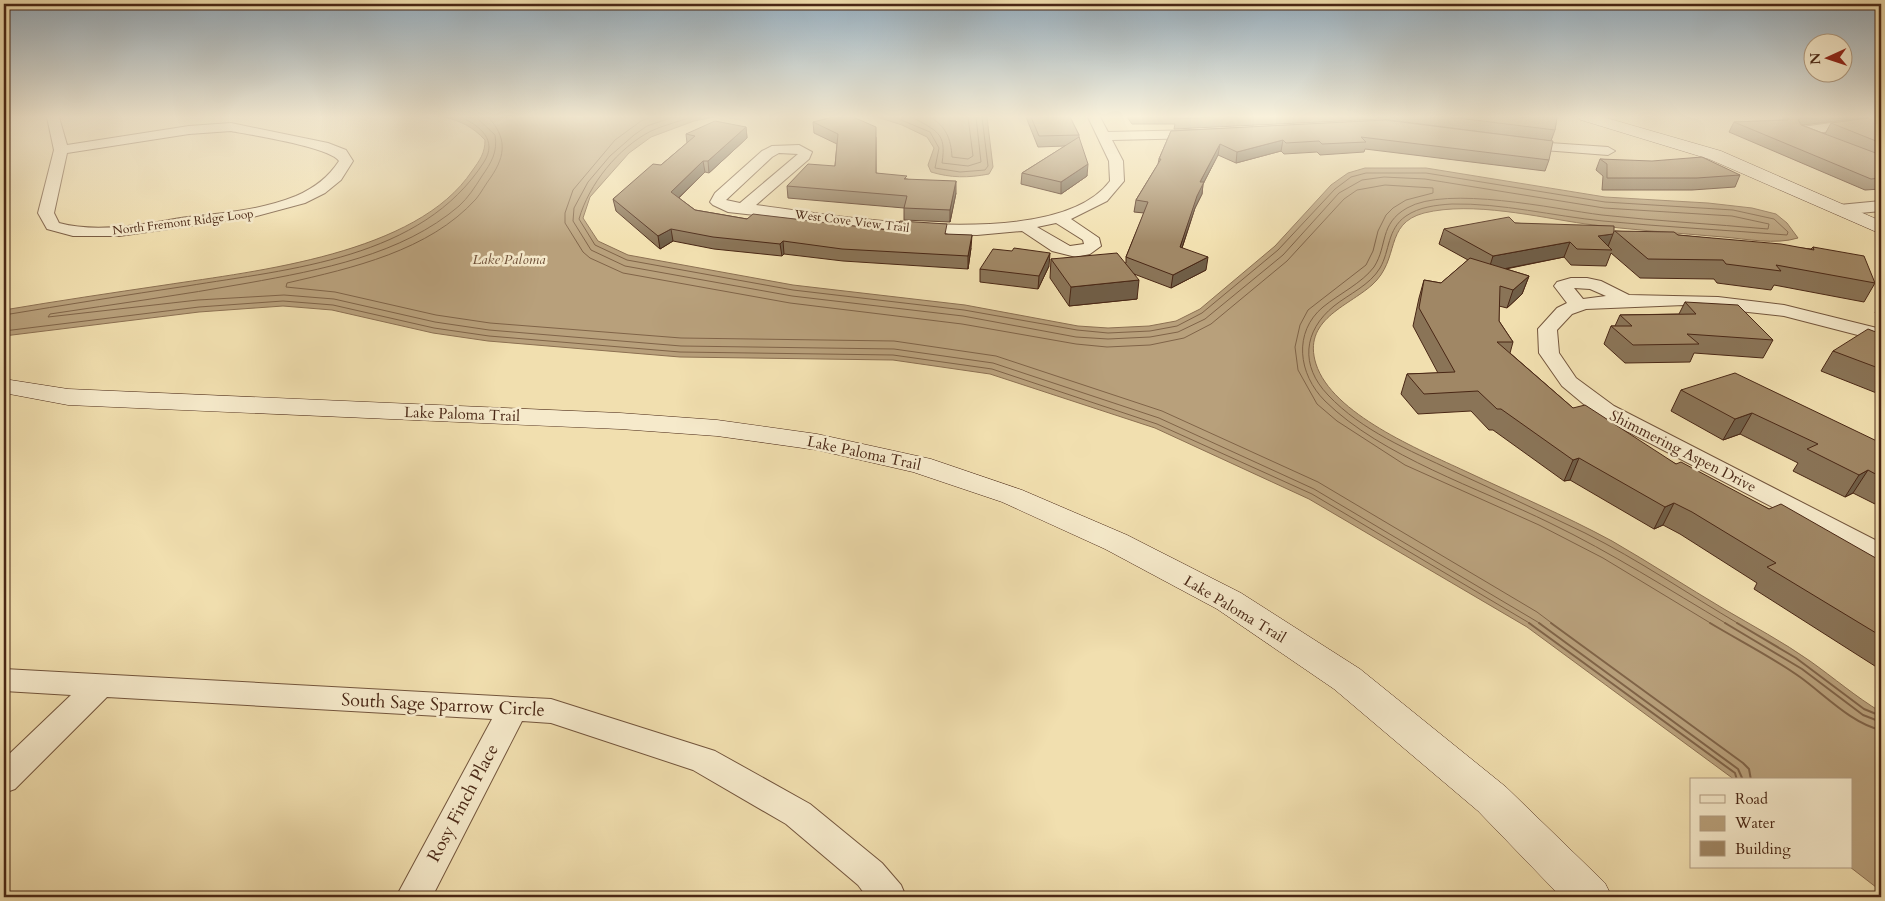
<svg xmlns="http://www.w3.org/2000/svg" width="1885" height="901" font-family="Cardo,serif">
<rect width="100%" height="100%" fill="#f1dfaf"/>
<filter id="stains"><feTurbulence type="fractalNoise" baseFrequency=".004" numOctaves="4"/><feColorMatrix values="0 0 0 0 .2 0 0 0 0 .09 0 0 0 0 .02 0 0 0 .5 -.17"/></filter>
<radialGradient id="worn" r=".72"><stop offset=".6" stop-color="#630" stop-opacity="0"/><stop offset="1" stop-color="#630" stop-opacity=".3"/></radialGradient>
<g fill="#b8a07b" stroke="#8c7052">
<path d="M444,117H714L694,121L651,137L629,153L590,197L583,218L598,241L628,255L793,285L965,305L1078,326L1108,328L1149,326L1176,321L1200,309L1275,246L1331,185L1348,173L1365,168H1426L1605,197L1708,203L1752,208L1776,214L1787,223L1798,238C1775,245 1747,239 1723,237C1677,233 1631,230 1586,224C1537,217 1473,201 1424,213C1383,224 1401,259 1372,285C1347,307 1302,320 1316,364C1332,414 1420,450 1465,471C1514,494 1564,515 1612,541C1650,563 1687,587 1724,609C1753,626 1783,642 1810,661C1834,678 1856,697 1881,712V891L1850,867L1851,780H1735L1527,627L1309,499L1155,428L990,374L893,360L680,357L488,341L433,333L332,310L283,306L199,312L4,336V310C57,301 111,293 165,285C257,271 417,254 472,171C480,160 485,153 485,140C473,127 461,121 444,117Z"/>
<path d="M877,117H987L993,167L989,174C968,178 951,178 931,172L928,165L934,148L927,137L902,125Z"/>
</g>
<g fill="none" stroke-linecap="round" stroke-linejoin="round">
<g stroke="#806448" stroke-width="1">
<path d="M476,117L495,135C498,152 491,163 482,176C475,187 468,198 459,206C402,255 320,270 248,283C182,295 116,304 50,314L48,317L198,300L284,295L334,299L435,322L489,330L681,346L894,349L993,363L1159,418L1314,489L1541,624"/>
<path d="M488,117C507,137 506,155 491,177C485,185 481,193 476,199C429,251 352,268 287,283L286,287L335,292L436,315L490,323L681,338L894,341L996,356L1162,411L1318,482L1537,612L1553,624"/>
<path d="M651,117L641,121L615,140L573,190L565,213V223L583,252L590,258L623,273L790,303L962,324L1076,344L1107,347L1150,345L1184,338L1211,324L1287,261L1344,199L1357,190L1385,185L1433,188V193L1406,200L1393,208L1386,215L1378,231L1373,251L1366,265L1308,310L1300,325L1295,347L1298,370L1317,404L1337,421L1405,465L1539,525L1603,558L1712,624"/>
<path d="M673,117L647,126L634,135L610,156L588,182L574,208L573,221L591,250L625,266L792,296L963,316L1076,337L1108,339L1150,337L1178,332L1205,319L1283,255L1339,193L1362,180L1384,177L1425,179L1604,208L1732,216L1769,224L1768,229C1713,224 1657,221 1602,215C1554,209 1447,185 1407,208C1379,224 1388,245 1374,267C1362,283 1339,294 1323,307C1293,332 1298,374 1325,401C1382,457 1479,488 1550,523C1612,553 1668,589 1727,624"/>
<path d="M691,117C678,122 664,125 651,131C618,148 589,184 579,219L595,245L627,260L793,290L964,310L1077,330L1108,333L1150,331L1177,326L1202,313L1278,250L1335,189L1351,177L1366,173H1426L1605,202L1733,210L1774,219L1788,232L1787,235C1726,230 1664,227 1603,221C1553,216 1502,203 1452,204C1436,205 1419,207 1406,216C1387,229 1390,251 1380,268C1370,285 1349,294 1334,306C1303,331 1300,366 1328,395C1362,431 1409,450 1453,471C1497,491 1541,512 1585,533C1639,560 1688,594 1739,624"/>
<path d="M894,117L930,132L939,148L935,168L960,172L985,170L988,166L982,117"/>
<path d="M912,117C936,131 947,132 942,163L968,166L981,162L976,117"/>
<path d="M930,117C946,126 951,139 952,157L968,159L973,156L968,117"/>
<path d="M4,315C65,305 126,295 187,286C290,269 422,259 484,162C498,140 480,126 461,117"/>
<path d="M4,331L199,307L283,301L333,305L434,328L489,336L680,352L893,355L992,369L1157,424L1312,494L1531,624"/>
</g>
<g stroke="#806448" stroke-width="2">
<path d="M1529,623L1735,773L1737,780"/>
<path d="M1539,623L1738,769L1743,780"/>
<path d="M1551,623L1743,763L1749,769L1751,780"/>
<path d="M1710,623C1740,641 1772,657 1800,677C1825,695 1851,723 1881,730"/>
<path d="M1725,623L1802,669L1863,715L1881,722"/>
<path d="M1737,623L1796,658L1864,709L1881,716"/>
</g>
<defs>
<g id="street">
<path d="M47,117H59L67,145L189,126L231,123L328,143L346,150L353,161L341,180L325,193L305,203L253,217L119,236H73L47,229L38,213L54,150ZM231,131C251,135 330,147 339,161C328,178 314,188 296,196C262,210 223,213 188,217C146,223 100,234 59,223L54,213L67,153L189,134Z"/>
<path d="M1088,117H1100L1108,132L1199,130L1206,134L1199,138L1112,140L1123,161L1124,181L1107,201L1071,219L1099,238L1101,246L1090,254L1076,257L1052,251L1022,231L977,235L928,234L728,212L713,205L710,202L715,193L762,151L772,146L799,145L812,152L809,159L756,205C836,216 1056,254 1110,181L1109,161ZM779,153L798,154L740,203L726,200L772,157ZM1056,223L1083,240L1084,244L1070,246L1037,227Z"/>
<path d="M1874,117H1881V124L1817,133L1827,139L1820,143L1795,131L1802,127Z"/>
<path d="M1521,141L1608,147L1615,151L1608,155L1516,148L1514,145L1516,142Z"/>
<path d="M1881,201V211L1839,215L1831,210L1839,205Z"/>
<path d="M1571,278H1587L1601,281L1629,295L1718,297L1784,305L1881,329V341L1784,316L1684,305L1586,309L1572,314L1557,330L1559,353L1576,378L1614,406L1881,543V561L1872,559L1598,416L1562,386L1539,353L1538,329L1557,308L1567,303L1554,286L1557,282ZM1574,288L1590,289L1606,296L1583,299Z"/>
<path d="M4,669L551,699L715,751L810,804L882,863L901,885L906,897H867L858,885L786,824L693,770L551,723L522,721L432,897H396L492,719L107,697L15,789L4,793V759L71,695L4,691Z"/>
</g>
<g id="secondary">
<path d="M1578,117H1603L1721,151L1881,221V234L1709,159L1581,120Z"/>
<path d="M4,379L68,389L620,413L717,420L817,434L931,459L1022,490L1127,535L1241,593L1360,669L1506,787L1605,883L1612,897H1561L1478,811L1334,689L1217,609L1105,549L1002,502L913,472L817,450L717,436L620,429L68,405L4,393Z"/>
</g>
</defs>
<use href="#street" stroke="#73553c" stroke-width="2"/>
<use href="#secondary" stroke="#492715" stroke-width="1"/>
<use href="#street" fill="#f6eacb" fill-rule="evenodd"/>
<use href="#secondary" fill="#f6eacb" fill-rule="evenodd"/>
</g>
<g fill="#8a7457" stroke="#492715">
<path d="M1026,117H1070L1079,135V137L1087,176L1061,194L1021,184L1022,173L1065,146L1038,147Z"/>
<path d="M1127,117H1557L1555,130L1551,141L1382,119L1174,129L1175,124H1132Z"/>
<path d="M1783,117H1870L1802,125L1825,134L1831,123L1881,117V189L1865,190L1729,132L1734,122L1783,120Z"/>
<path d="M1385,120L1549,160L1545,171L1365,149L1364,152L1320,155L1317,152L1284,154L1281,151L1236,163L1218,155L1203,184L1202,194L1195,208L1182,248L1206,270L1171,288L1134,274L1137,299L1069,306L1050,278L1051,259L1126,263V257L1144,213L1134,212L1136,200L1158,164L1159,159L1171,131Z"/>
<path d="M813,122L876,137V173L907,179L956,193L950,222L904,220V208L788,198L787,186L835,166L837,144L814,133Z"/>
<path d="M746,127L747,138L709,173L705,172L679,198L695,210L747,219L947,234L971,248L968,269L843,261L784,254L782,256L714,249L673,241L660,249L616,211L613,199L661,165L687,143L686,134Z"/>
<path d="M1600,159L1740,175L1735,187L1692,190H1602L1603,176L1596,170Z"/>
<path d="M1515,223L1614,231L1678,235L1811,249L1813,247L1875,283L1864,302L1774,285L1771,290L1717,283L1714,279L1640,278L1611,253L1606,266L1571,265L1564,257L1506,269L1529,276L1522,294L1507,308L1499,306V321L1513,342L1510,353L1573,408L1676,464L1769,509L1881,561V666L1878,668L1754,589L1757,583L1680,534L1663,525L1654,529L1570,480L1564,481L1493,430H1489L1471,411L1418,414L1401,394L1407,374L1438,373L1413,326L1419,298L1424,280L1441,283L1468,260L1439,244L1444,229Z"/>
<path d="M1049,266L1038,289L980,282V269Z"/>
<path d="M1685,302L1773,340L1763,358L1694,353L1690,362L1625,363L1604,344L1611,326H1615L1620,315L1679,314Z"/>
<path d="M1881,303V315L1875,313Z"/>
<path d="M1881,334V392L1879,394L1821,371L1833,351Z"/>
<path d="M1681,390L1881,443V507L1853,493L1845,497L1793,471L1798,463L1740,434L1723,440L1671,411Z"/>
</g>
<g fill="#705e47" stroke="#492715">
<path d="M1803,117H1870L1802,125L1798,120Z"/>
<path d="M746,127L747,138L709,173L708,161Z"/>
<path d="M1283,140L1281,151L1236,163L1237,152Z"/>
<path d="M1220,144L1218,155L1203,184L1202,194L1195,208L1178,260L1180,247L1200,182Z"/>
<path d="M703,161L705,172L673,203L671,192Z"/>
<path d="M1088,164L1087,176L1061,194V182Z"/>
<path d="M956,181V193L950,222V210Z"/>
<path d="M671,229L673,241L660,249L658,236Z"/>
<path d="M1613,234L1607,249L1598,236Z"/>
<path d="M972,235L971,248L968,269V256Z"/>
<path d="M783,241L784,254L782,256L780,244Z"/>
<path d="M1570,242L1564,257L1488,272L1493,256Z"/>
<path d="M1050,253L1049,266L1038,289L1039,276Z"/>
<path d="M1208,257L1206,270L1171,288L1173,275Z"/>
<path d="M1529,276L1522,294L1507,308L1513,290Z"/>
<path d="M1139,280L1137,299L1069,306L1071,287Z"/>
<path d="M1752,413L1740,434L1723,440L1735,419Z"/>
<path d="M1579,458L1570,480L1564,481L1573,460Z"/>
<path d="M1868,470L1853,493L1845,497L1859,475Z"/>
<path d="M1674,503L1663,525L1654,529L1665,507Z"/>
</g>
<g fill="#a08765" stroke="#492715">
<path d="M833,117H853L876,127V173L907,176L904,179L956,181L950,210L904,208L907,196L787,186L808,164L835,166L838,134L813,122Z"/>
<path d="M1031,117H1070L1079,135L1039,136Z"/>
<path d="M1176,117H1217L1175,119Z"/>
<path d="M1450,117H1557L1555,130Z"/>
<path d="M1788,117H1803L1798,120L1801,125L1881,155V178L1871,179L1734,122L1788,120Z"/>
<path d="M1875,117H1881V143L1831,123Z"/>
<path d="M1385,120L1553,141L1549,160L1361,137L1366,142L1322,144L1319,141L1286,143L1283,140L1237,152L1220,144L1200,182H1204L1197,196L1180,247L1208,257L1173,275L1126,257L1148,202L1136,200L1161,159H1159L1171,131Z"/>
<path d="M715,121L746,127L708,161H703L671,192L695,210L747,219L753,214L761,215L897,231L900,221L947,224L945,234L972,235L968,256L842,249L783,241L780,244L713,237L671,229L658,236L613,199L653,164L661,165L695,136L686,134Z"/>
<path d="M1079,137L1088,164L1061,182L1022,173Z"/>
<path d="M1702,157L1740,175L1697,178H1607V164L1600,159L1652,161Z"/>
<path d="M1509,217L1515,223L1614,226V231L1613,234L1598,236L1612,250L1577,249L1570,242L1493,256L1444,229Z"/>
<path d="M1615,231L1674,232L1678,235L1781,244L1814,250L1813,247L1864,256L1875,283L1776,265L1781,271L1726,264L1723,260L1648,259Z"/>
<path d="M1014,248L1050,253L1039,276L980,269L993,249L1012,251Z"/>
<path d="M1117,253L1139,280L1071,287L1051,259Z"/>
<path d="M1470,258L1529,276L1513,290L1500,286L1499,321L1513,342H1497L1573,408L1585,405L1676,464L1681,462L1769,509L1781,504L1881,561V636L1767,567L1776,563L1692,512L1674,503L1665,507L1579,458L1573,460L1501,409H1497L1478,391L1424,394L1407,374L1455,372L1419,308L1424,280L1441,283Z"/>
<path d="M1685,302L1738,305L1773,340L1687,334L1699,344L1633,345L1611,326H1632L1620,315L1696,314Z"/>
<path d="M1868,329L1881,334V369L1833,351Z"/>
<path d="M1735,373L1881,443V477L1868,470L1859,475L1807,449L1818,444L1752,413L1735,419L1681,390Z"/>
</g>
<linearGradient id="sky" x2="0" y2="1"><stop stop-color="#95acbc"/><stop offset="0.48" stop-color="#f9f1db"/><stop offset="1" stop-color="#f9f1db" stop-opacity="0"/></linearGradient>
<rect width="1885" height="243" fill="url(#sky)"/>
<g text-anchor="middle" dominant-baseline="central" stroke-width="5" stroke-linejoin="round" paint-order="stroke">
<g font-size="12" fill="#492715" stroke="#f6eacb">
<text transform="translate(852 221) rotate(7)">West Cove View Trail</text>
<text transform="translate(183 222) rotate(-7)">North Fremont Ridge Loop</text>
</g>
<g font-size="14" font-style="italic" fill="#6a4b34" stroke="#f6eacb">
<text x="509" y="259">Lake Paloma</text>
</g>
<g font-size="15" fill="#492715" stroke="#f6eacb">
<text transform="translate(462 414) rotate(2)">Lake Paloma Trail</text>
<text transform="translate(1683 451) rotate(27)">Shimmering Aspen Drive</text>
<text transform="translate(864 453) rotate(12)">Lake Paloma Trail</text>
<text transform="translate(1235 609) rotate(31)">Lake Paloma Trail</text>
</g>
<g font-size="18" fill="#492715" stroke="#f6eacb">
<text transform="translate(443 705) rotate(3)">South Sage Sparrow Circle</text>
<text transform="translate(463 803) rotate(-62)">Rosy Finch Place</text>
</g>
</g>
<rect width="1885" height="901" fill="none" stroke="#f1dfaf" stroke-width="20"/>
<rect x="5" y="5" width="1875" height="891" fill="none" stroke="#492715" stroke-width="2.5"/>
<rect x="10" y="10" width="1865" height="881" fill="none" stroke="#492715"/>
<rect x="1690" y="778" width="162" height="90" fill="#f6eacb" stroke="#b19c82"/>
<rect x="1700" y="795" width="25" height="8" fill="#f6eacb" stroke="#b19c82"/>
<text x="1735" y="804" font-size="15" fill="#492715">Road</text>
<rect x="1700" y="816" width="25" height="15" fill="#b8a07b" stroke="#b19c82"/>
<text x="1735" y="828" font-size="15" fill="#492715">Water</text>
<rect x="1700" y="841" width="25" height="15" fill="#a08765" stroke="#b19c82"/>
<text x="1735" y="854" font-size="15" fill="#492715">Building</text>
<g transform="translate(1828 58) rotate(267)"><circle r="24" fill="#f6eacb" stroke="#b19c82"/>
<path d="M0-4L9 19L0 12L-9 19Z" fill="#8f2418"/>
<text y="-8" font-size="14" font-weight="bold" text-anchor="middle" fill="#492715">N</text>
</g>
<rect width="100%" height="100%" filter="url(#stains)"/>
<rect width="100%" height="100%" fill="url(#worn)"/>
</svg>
